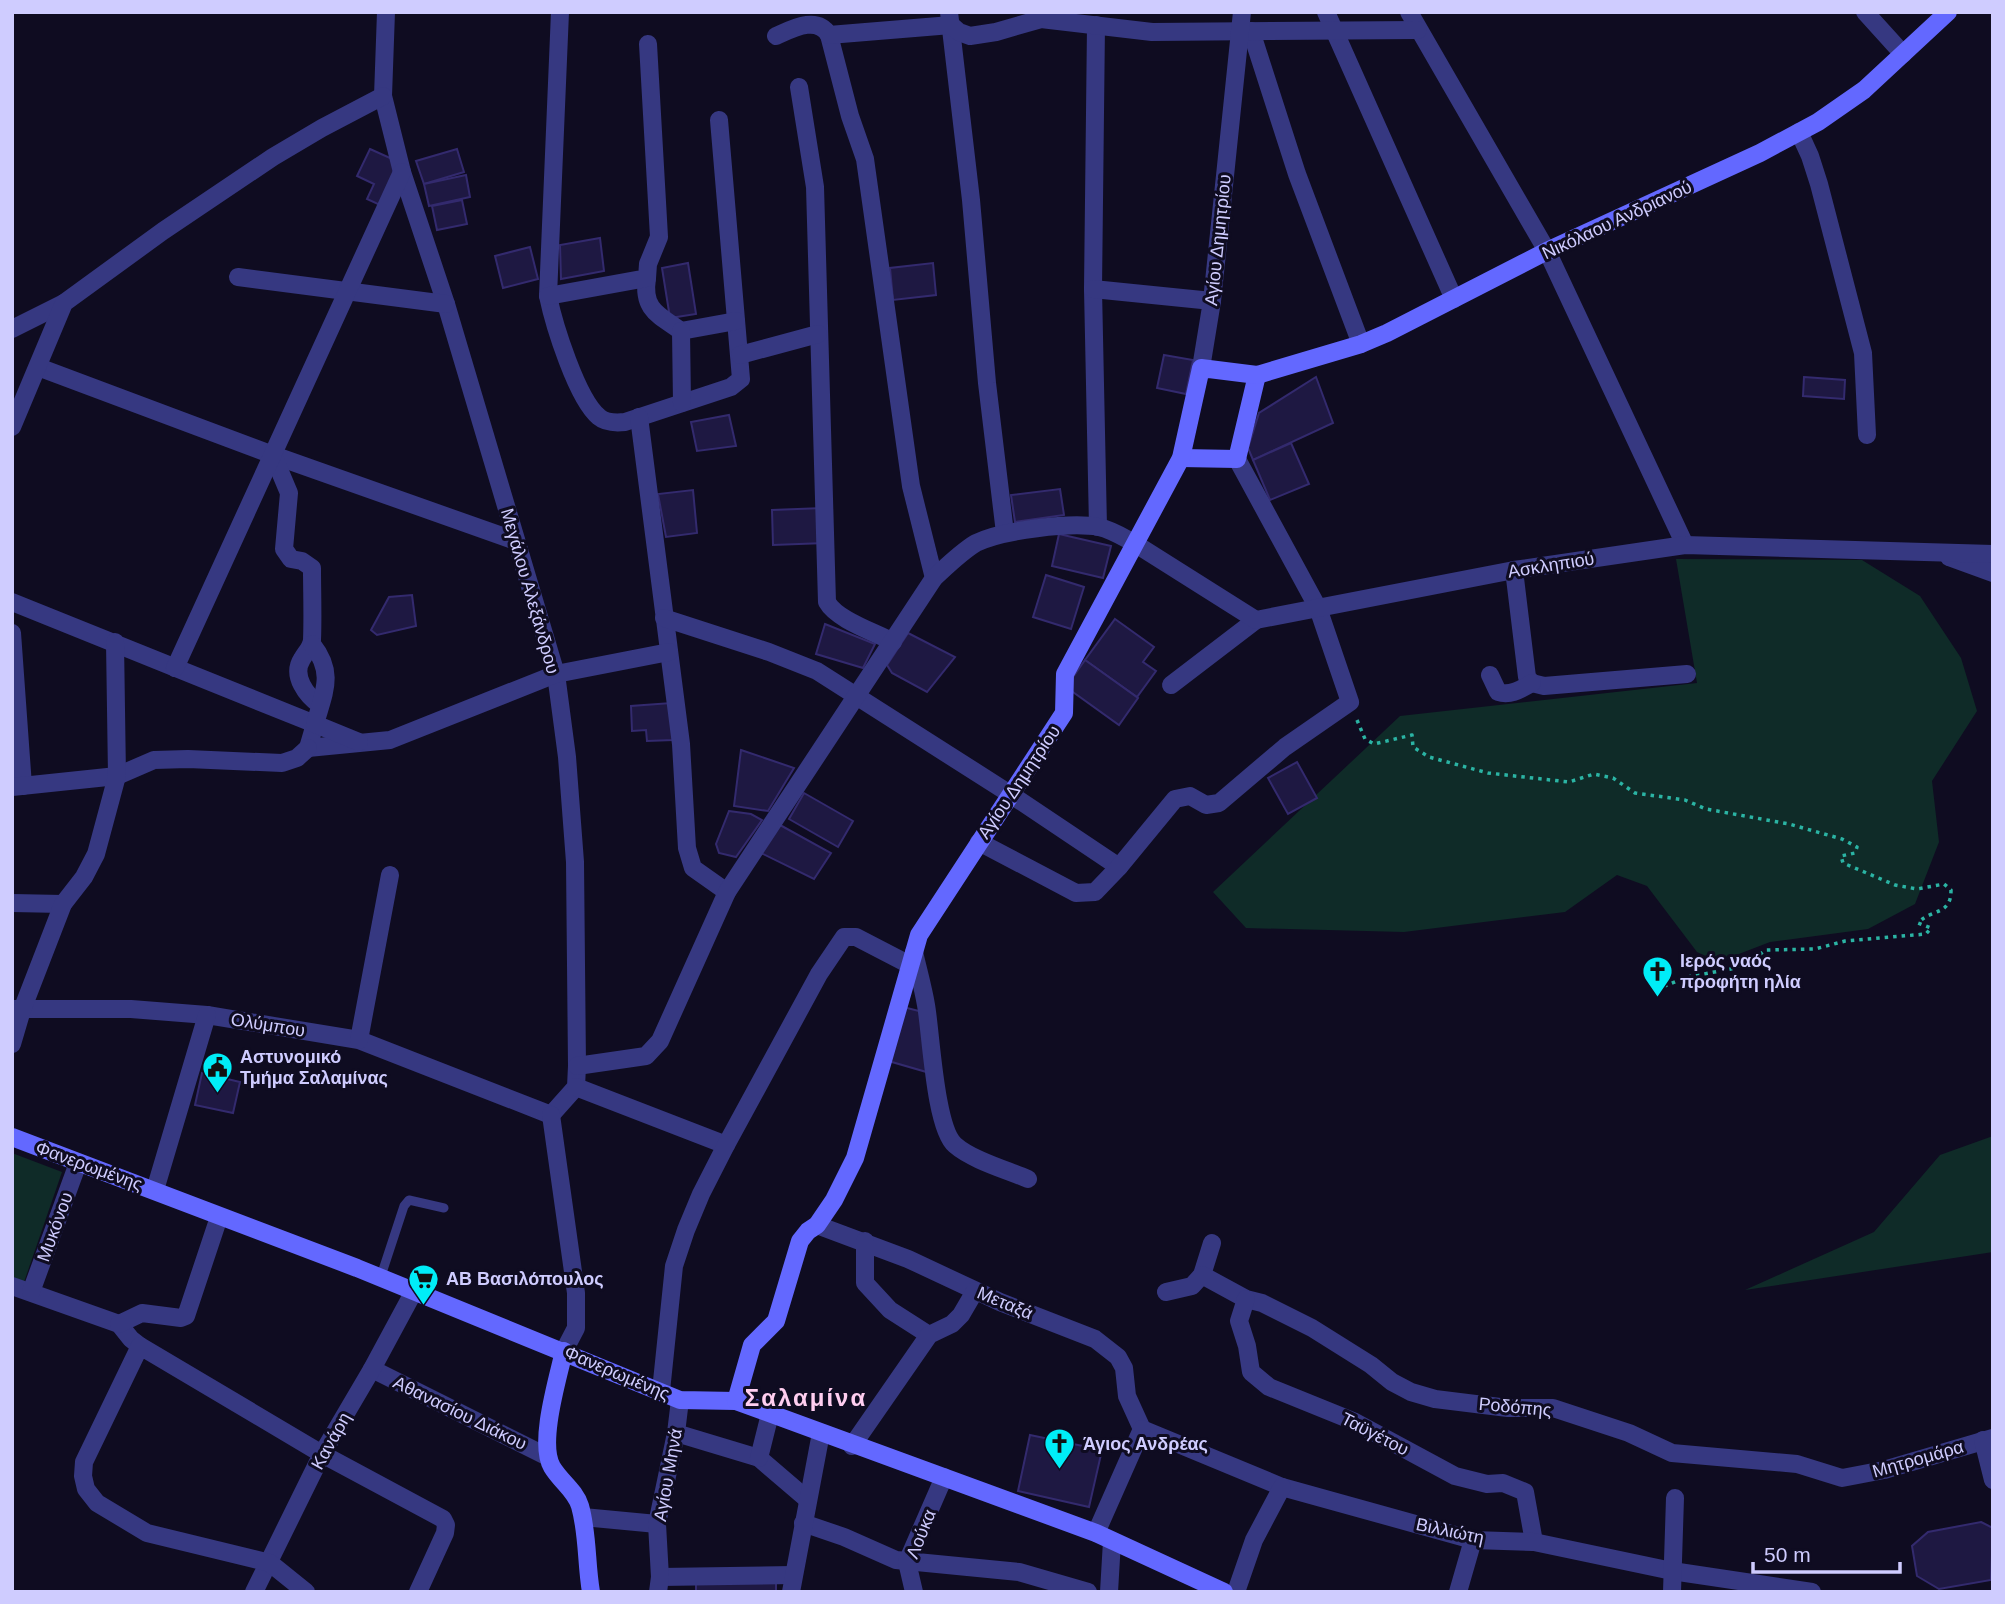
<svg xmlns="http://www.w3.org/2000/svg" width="2005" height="1604" font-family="Helvetica,sans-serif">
<rect width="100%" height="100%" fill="#0f0c21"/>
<g fill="#0f2b28">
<path d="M1676,559L1862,560L1920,596L1961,658L1977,711L1932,781L1939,842L1915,904L1868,929L1770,942L1718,962L1697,952L1647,886L1617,875L1565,912L1404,932L1246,928L1213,892L1400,716L1697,683Z"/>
<path d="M1993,1136V1252L1745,1290L1874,1232L1940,1155Z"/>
<path d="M12,1153L62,1172L24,1282L12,1278Z"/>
</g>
<g fill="#1e1842" stroke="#332a6e" stroke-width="2">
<path d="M370,149L399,162L380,205L367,199L374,184L357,176Z"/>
<path d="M457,149L464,172L424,184L416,161Z"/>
<path d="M466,175L470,197L429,206L424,184Z"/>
<path d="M462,200L467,224L437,230L432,206Z"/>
<path d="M600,238L604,271L561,279L560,245Z"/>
<path d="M530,247L538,279L503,288L495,256Z"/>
<path d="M688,263L696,314L670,318L662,268Z"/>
<path d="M933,263L936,295L893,300L890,268Z"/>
<path d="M1164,355L1193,360L1186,394L1157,388Z"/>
<path d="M1316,377L1333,423L1253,460L1248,448L1259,413Z"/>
<path d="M1804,377L1845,380L1844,399L1803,396Z"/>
<path d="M729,415L736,446L697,451L691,422Z"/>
<path d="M1291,443L1309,484L1270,500L1253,460Z"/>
<path d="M1060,489L1064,515L1015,522L1011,495Z"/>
<path d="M693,490L697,533L666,537L658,494Z"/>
<path d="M823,508L825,543L773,545L772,510Z"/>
<path d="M1059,534L1111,546L1103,578L1052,566Z"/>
<path d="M1046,575L1084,587L1071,629L1033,617Z"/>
<path d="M412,595L416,626L377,635L371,630L389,597Z"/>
<path d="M1115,619L1154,647L1143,662L1156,671L1137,697L1085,660Z"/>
<path d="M825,624L875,644L863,668L816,654Z"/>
<path d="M908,633L955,657L927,692L892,673L887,665Z"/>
<path d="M1085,660L1138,698L1119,725L1066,687Z"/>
<path d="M671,703L673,740L647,741L646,730L632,731L631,706Z"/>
<path d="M741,750L794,768L768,811L734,806Z"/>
<path d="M1297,762L1317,798L1288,814L1268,778Z"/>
<path d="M804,793L853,821L838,847L789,819Z"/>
<path d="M729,811L751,814L762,820L736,857L719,853L716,844Z"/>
<path d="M780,825L831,853L814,879L761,853Z"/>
<path d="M903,1007L923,1012L930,1073L885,1060Z"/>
<path d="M202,1073L240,1082L233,1113L195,1105Z"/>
<path d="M1030,1435L1102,1450L1089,1507L1018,1491Z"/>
<path d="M1981,1522L1993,1528L1991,1580L1939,1589L1917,1576L1912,1546L1928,1532Z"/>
<path d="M776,1582V1592H696V1584Z"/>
</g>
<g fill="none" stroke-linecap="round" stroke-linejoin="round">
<path stroke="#2bb4a4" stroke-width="3.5" stroke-dasharray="3.5 5" stroke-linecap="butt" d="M1357,720L1365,739L1374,744L1412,735L1413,747L1429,757L1488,773L1569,782L1594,774L1613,778L1635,793L1685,800L1706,809L1789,824L1842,839L1857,847L1855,853L1841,856L1843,863L1895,885L1917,889L1944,884L1951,890C1951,916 1932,908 1918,923L1931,928L1926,934L1845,941L1815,949L1766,950L1750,961L1731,969L1687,977L1665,986"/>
<path stroke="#363881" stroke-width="9" d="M380,1279L404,1206L409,1200L444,1208"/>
<g stroke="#363881" stroke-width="18">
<path d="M386,12L383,96L402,172L446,304L556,674L567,757L575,862L577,1066L576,1087L551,1115"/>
<path d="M560,12L548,296C554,325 577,399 599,417C606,423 616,423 625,422L731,387L741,379L719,120"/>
<path d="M949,12L971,200L987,383L1005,533"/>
<path d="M1326,12L1454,299"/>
<path d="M1409,12L1547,251L1685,545"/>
<path d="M1865,12L1903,54"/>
<path d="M1096,25L1093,289L1098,527"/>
<path d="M1251,31L1297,174L1361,344"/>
<path d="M829,35L850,116L865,159L911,486L934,578"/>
<path d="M776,36C792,29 817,15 829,35L951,25L959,32L970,36L996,32L1041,19L1152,32L1418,30"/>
<path d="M799,87L815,187L827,602C837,620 875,632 893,642"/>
<path d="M1799,132L1810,156L1819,184L1863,353L1867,435"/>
<path d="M238,277L446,304"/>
<path d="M647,278C642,310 659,315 681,331L736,321"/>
<path d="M1093,289L1212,301"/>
<path d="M548,296L647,278L648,264L659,237L648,44"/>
<path d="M12,329L64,303"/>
<path d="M681,331L682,403"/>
<path d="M740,355L818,334"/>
<path d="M38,367L273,455L516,541"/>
<path d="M1201,368L1212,301L1242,12"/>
<path d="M639,417L681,744L687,848L693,868L727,892"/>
<path d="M12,427L64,303L163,231L273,157L322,128L383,96"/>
<path d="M273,455L289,493L284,549L291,559L302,561L312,568C312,592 313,616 312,640C311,648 306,652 302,659C291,676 307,696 320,705"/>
<path d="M1949,557L1993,573"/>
<path d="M1514,570L1527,677L1532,683L1544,686L1687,674"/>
<path d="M12,602L315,724L308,748L390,740L556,674L669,652"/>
<path d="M664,618L769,652L817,671L1010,794L1119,867"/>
<path d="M12,633L23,786"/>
<path d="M312,644C335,673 324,692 315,724L359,742"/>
<path d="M175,668L402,172"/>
<path d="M1490,675L1498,692C1511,696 1521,689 1532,683"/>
<path d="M1171,685L1256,620"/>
<path d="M12,787L117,776L154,760L188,759L282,763L297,758L308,748"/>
<path d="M979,842L1076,893L1095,892L1119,867L1175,799L1190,796L1206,805L1219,803L1285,747L1350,702L1318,608L1237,459"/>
<path d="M12,903L63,904"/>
<path d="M914,952C918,970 923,987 926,1005C931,1033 935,1128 955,1145C972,1160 1007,1170 1028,1179"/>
<path d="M12,1009H131L207,1015L359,1040L551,1115"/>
<path d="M359,1040L390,875"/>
<path d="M12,1044L22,1010L63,904L84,877L96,854L117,776L115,642"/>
<path d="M577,1066L646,1056L660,1041L727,892L934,578C947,566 961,552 976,543C1002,530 1071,522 1099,527C1112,530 1123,537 1134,543L1256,620L1514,570L1685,545L1993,554"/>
<path d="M576,1087L726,1145"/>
<path d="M551,1115L576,1293V1328L564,1351"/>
<path d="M155,1190L207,1015"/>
<path d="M817,1225L908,1259L1000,1302L1095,1339L1118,1357L1124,1368L1127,1396L1142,1429"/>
<path d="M865,1241V1283L890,1310L929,1335"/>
<path d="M1202,1275L1212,1243"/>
<path d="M12,1286L119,1324L131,1339L140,1346"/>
<path d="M31,1292L78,1163"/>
<path d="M1166,1292L1192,1286L1202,1275L1246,1299L1262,1303L1312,1328L1371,1365L1392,1382L1411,1392L1435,1399L1508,1408H1553L1629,1433L1672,1453L1797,1464L1842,1478L1884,1470L1993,1438"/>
<path d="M1246,1299L1239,1321L1247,1346L1251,1372L1269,1387L1353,1421L1455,1476L1487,1484L1503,1483L1525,1492L1534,1542"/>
<path d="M119,1324L142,1313L181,1318L186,1316L219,1217"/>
<path d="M372,1369L548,1457"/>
<path d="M661,1391L674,1266L686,1230L701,1194L726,1145L819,974L844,937H856L910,965"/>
<path d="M1142,1429L1282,1487L1473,1540L1534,1542L1672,1571L1812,1592"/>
<path d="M676,1433L759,1458L808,1500"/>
<path d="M1983,1440L1993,1480"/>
<path d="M852,1446L929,1335L952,1324L961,1315L975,1291"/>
<path d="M759,1458L770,1414"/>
<path d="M583,1517L657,1524"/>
<path d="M803,1523L844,1537L896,1560L1019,1572L1088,1592"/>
<path d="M1096,1533L1142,1429"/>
<path d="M660,1577L793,1575"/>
<path d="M254,1592L322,1454L372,1369L413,1293"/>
<path d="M306,1592L270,1563L147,1533L97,1503L86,1489L83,1476L84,1462L140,1346L322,1454L443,1519L446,1525L445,1533L418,1592"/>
<path d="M658,1592L660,1577L657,1524L676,1433L680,1400"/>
<path d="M791,1592L821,1433"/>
<path d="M914,1592L907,1562L944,1477"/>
<path d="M1109,1592L1112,1541"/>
<path d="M1236,1592L1254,1540L1282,1487"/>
<path d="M1458,1592L1473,1540"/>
<path d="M1672,1592L1675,1498"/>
</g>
<g stroke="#6368ff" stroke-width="18">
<path d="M1181,458L1237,459L1257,375"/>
<path d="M12,1137L357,1268L680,1400L736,1401L1096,1533L1224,1592"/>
<path d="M564,1351C558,1378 538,1443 552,1467C561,1482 575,1490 580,1506C588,1534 586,1563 591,1592"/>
<path d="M736,1401L752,1345L776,1321L800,1241L808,1231L817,1225L834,1200L855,1158L919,935L1064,713L1065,674L1181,458L1201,368L1257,375L1361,344L1387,333L1547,251L1760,153L1818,122L1864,90L1948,12"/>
</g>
</g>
<defs>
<symbol id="church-pin" viewBox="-11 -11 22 30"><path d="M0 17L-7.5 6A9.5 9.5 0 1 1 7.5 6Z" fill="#00edf7" stroke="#0f0c21"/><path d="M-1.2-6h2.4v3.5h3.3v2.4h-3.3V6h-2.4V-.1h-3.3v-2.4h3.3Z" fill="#111"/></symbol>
<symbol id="civic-pin" viewBox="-11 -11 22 30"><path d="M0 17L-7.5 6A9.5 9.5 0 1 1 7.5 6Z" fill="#00edf7" stroke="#0f0c21"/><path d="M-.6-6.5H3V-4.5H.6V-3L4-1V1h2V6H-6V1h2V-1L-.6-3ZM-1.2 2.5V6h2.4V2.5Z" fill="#111"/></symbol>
<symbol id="supermarket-pin" viewBox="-11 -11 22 30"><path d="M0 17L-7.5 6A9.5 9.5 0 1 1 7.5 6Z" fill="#00edf7" stroke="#0f0c21"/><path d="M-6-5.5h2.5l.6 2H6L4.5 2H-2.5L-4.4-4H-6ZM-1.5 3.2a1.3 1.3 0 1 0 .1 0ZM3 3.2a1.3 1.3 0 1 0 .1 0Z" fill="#111"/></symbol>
</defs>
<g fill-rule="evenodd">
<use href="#church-pin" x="1640" y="954" width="35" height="47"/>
<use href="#civic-pin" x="200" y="1050" width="35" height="47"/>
<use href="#supermarket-pin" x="406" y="1262" width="35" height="47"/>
<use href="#church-pin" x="1042" y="1426" width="35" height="47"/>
</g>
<g text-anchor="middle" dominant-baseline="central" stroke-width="6" stroke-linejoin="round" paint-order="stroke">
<g font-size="18" fill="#cfccff" stroke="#0f0c21">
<text transform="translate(1617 220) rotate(-25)">Νικόλαου Ανδριανού</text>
<text transform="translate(1218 240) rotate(-84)">Αγίου Δημητρίου</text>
<text transform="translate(1551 565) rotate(-9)">Ασκληπιού</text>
<text transform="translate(530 591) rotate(74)">Μεγάλου Αλεξάνδρου</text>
<text transform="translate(1019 782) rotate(-56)">Αγίου Δημητρίου</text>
<text transform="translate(268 1025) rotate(9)">Ολύμπου</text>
<text transform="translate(89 1166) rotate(20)">Φανερωμένης</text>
<text transform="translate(55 1227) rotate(-70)">Μυκόνου</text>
<text transform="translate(1005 1303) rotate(23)">Μεταξά</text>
<text transform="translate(617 1373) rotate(23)">Φανερωμένης</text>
<text transform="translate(1515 1407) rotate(5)">Ροδόπης</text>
<text transform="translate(460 1413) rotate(26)">Αθανασίου Διάκου</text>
<text transform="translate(1375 1434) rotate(27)">Ταϋγέτου</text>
<text transform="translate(331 1441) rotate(-61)">Κανάρη</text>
<text transform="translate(1918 1459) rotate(-16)">Μητρομάρα</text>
<text transform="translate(668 1475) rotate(-80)">Αγίου Μηνά</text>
<text transform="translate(1450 1531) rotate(12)">Βιλλιώτη</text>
<text transform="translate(921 1534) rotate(-68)">Λούκα</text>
</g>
<g font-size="18" font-weight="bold" fill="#cfccff" stroke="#0f0c21" text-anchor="start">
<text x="1680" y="961">Ιερός ναός<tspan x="1680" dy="21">προφήτη ηλία</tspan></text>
<text x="240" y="1057">Αστυνομικό<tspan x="240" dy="21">Τμήμα Σαλαμίνας</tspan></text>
<text x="446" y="1279">ΑΒ Βασιλόπουλος</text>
<text x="1083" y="1444">Άγιος Ανδρέας</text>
</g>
<g font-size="24" font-weight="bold" letter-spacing="2" fill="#ffcef0" stroke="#0f0c21">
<text x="806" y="1397">Σαλαμίνα</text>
</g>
</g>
<rect width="2005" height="1604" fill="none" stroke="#cfccff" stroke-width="28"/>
<path d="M1753 1562v10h147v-10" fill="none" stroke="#cfccff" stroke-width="3.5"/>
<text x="1764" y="1562" font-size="21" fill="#cfccff" stroke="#0f0c21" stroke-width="5" paint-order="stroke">50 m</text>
</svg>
